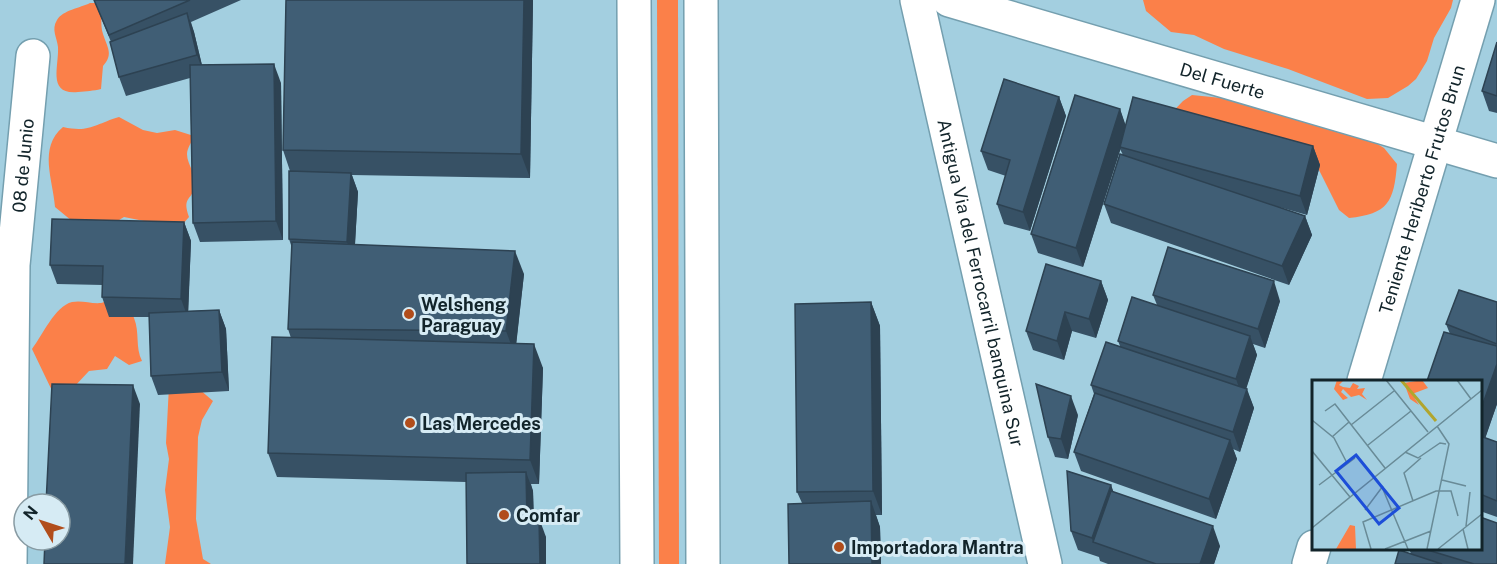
<svg xmlns="http://www.w3.org/2000/svg" width="1497" height="564" font-family="'Public Sans',sans-serif">
<rect width="100%" height="100%" fill="#a3cfe0"/>
<g fill="#fb8049">
<path d="M657,0H678L679,564H659Z"/>
<path d="M1143,0H1453L1451,8L1434,38L1427,61L1416,79L1408,86L1388,98L1367,99L1288,69L1224,49L1194,35L1171,32L1146,11Z"/>
<path d="M90,3H102C102,13 100,25 103,34C107,47 114,54 103,66L101,89C93,91 87,91 78,92C47,95 59,67 58,47C57,37 51,30 57,20C63,10 80,8 90,3Z"/>
<path d="M1192,95L1251,101L1366,137L1384,148L1397,164C1394,202 1388,214 1349,218L1339,210L1316,164L1159,126L1183,101Z"/>
<path d="M119,117L143,130L157,133L175,130L194,136C192,142 187,148 187,154C187,165 198,176 195,187C191,201 182,197 189,217L182,225L149,222L124,217L114,223L72,221L55,207C53,179 38,148 63,127C90,133 95,124 119,117Z"/>
<path d="M118,293C123,301 131,309 134,318C140,333 135,347 142,361L129,365L115,356L107,369L89,371L74,387L56,399L32,349C42,336 55,306 72,302C82,300 91,304 101,303C106,302 113,296 118,293Z"/>
<path d="M169,386L199,389L213,401L202,420L198,437L196,519L203,559L211,564H165L170,527L165,490L169,459L166,443Z"/>
</g>
<g fill="none" stroke-linecap="round" stroke-linejoin="round">
<defs>
<g id="street">
<path id="s1" d="M917,0L1045,564"/>
<path id="s2" d="M949,0L1497,161"/>
<path id="s3" d="M1364,381L1478,0"/>
<path id="s4" d="M10,564L13,265L33,56"/>
<path d="M1309,564L1314,547"/>
</g>
<g id="highway">
<path d="M634,0L637,564"/>
<path d="M701,0L703,564"/>
</g>
</defs>
<use href="#street" stroke="#749faf" stroke-width="36"/>
<use href="#highway" stroke="#749faf" stroke-width="36"/>
<use href="#street" stroke="#fff" stroke-width="33"/>
<use href="#highway" stroke="#fff" stroke-width="33"/>
</g>
<g fill="#375165">
<path d="M94,0H241L191,22L194,32L202,65L281,83L283,240L200,242L193,223L190,78L126,96L119,77L111,42Z"/>
<path d="M286,0H533L530,178L352,175L358,192L355,244L524,274L516,344L543,368L539,484H531L533,491L534,518L546,537L466,482L277,477L268,453L291,338L288,329L292,248L289,239L290,171L283,150Z"/>
<path d="M1497,42V113L1489,111L1482,91Z"/>
<path d="M1059,97L1066,116L1030,231L1004,224L997,204L1006,176L988,170L981,151Z"/>
<path d="M1120,109L1125,125L1313,146L1320,165L1307,215L1279,207L1305,216L1312,235L1289,285L1111,223L1104,204L1123,155L1120,149L1083,267L1038,253L1031,234Z"/>
<path d="M184,222L191,241L188,311L219,310L226,329L229,391L158,395L151,376L149,317H109L102,297L103,285L57,284L50,265Z"/>
<path d="M1101,281L1108,300L1096,338L1072,331L1064,360L1033,350L1026,331Z"/>
<path d="M1153,295L1280,301L1265,348L1253,344L1257,355L1246,388L1254,408L1240,452L1233,449L1237,459L1216,519L1081,471L1074,452L1094,394L1091,385L1120,346L1118,341L1157,305Z"/>
<path d="M871,302L880,326L882,515H876L880,527L881,564H789L802,503L797,492Z"/>
<path d="M1497,302V404L1485,438L1497,442V517L1480,511V381L1450,334L1446,324Z"/>
<path d="M1078,415L1068,459L1055,457L1048,437Z"/>
<path d="M1111,485L1113,492L1220,546L1214,564H1108L1100,561L1099,557L1078,550L1071,531Z"/>
<path d="M1409,548H1480L1497,564H1395L1411,554Z"/>
</g>
<g fill="#2d4252">
<path d="M524,0H533L530,178L521,154Z"/>
<path d="M187,13L194,32L204,74L197,55Z"/>
<path d="M274,64L281,83L283,240L276,221Z"/>
<path d="M1059,97L1066,116L1030,231L1023,212Z"/>
<path d="M1120,109L1127,129L1083,267L1076,248Z"/>
<path d="M1313,146L1320,165L1307,215L1300,196Z"/>
<path d="M351,173L358,192L354,261L347,242Z"/>
<path d="M1305,216L1312,235L1289,285L1282,266Z"/>
<path d="M184,222L191,241L188,318L181,299Z"/>
<path d="M515,251L524,274L515,355L506,331Z"/>
<path d="M1101,281L1108,300L1096,338L1089,319Z"/>
<path d="M1274,281L1280,301L1265,348L1258,329Z"/>
<path d="M871,302L880,326L882,515L873,491Z"/>
<path d="M219,310L226,329L229,391L222,372Z"/>
<path d="M1065,312L1072,331L1064,360L1057,341Z"/>
<path d="M1250,336L1257,355L1243,399L1236,379Z"/>
<path d="M534,344L543,368L539,484L530,460Z"/>
<path d="M1497,364V404L1484,442L1480,433V412Z"/>
<path d="M133,385L140,404L133,564H125Z"/>
<path d="M1247,389L1254,408L1240,452L1233,432Z"/>
<path d="M1071,396L1078,415L1068,459L1061,439Z"/>
<path d="M1230,440L1237,459L1216,519L1209,499Z"/>
<path d="M526,472L533,491L534,537L527,518Z"/>
<path d="M1111,485L1118,504L1093,542L1092,538Z"/>
<path d="M871,501L880,527L881,564H872Z"/>
<path d="M539,518L546,537V564H540Z"/>
<path d="M1213,526L1220,546L1214,564H1200Z"/>
</g>
<g fill="#405e75" stroke="#2d4252" stroke-width="1.5">
<path d="M94,0H190L109,35Z"/>
<path d="M286,0H524L521,154L283,150Z"/>
<path d="M187,13L197,55L119,77L110,42Z"/>
<path d="M1497,42V96L1482,91Z"/>
<path d="M274,64L276,221L193,223L190,65Z"/>
<path d="M1004,79L1059,97L1023,212L997,204L1010,160L981,151Z"/>
<path d="M1075,95L1120,109L1076,248L1031,234Z"/>
<path d="M1133,97L1313,146L1300,196L1120,147Z"/>
<path d="M1120,154L1305,216L1282,266L1104,204Z"/>
<path d="M289,171L351,173L347,242L289,239Z"/>
<path d="M52,219L184,222L181,299L102,297L103,266L50,265Z"/>
<path d="M292,242L515,251L506,331L288,329Z"/>
<path d="M1168,247L1274,281L1258,329L1153,295Z"/>
<path d="M1046,264L1101,281L1089,319L1065,312L1057,341L1026,331Z"/>
<path d="M1459,290L1497,302V344L1446,324Z"/>
<path d="M1132,297L1250,336L1236,379L1118,341Z"/>
<path d="M871,302L873,491L797,492L795,304Z"/>
<path d="M219,310L222,372L151,376L149,313Z"/>
<path d="M1444,332L1497,346V364L1480,412V381H1427Z"/>
<path d="M272,337L534,344L530,460L268,453Z"/>
<path d="M1106,342L1247,389L1233,432L1091,385Z"/>
<path d="M52,384L133,385L125,564H44L45,540H60V504H46Z"/>
<path d="M1036,384L1071,396L1061,439L1048,437Z"/>
<path d="M1095,393L1230,440L1209,499L1074,452Z"/>
<path d="M1480,436L1497,442V501L1480,494Z"/>
<path d="M1067,471L1111,485L1092,538L1071,531Z"/>
<path d="M526,472L527,518H539L540,564H467L466,473Z"/>
<path d="M1111,491L1213,526L1200,564H1156L1093,542Z"/>
<path d="M871,501L872,564H789L788,504Z"/>
<path d="M1480,517L1497,523V564H1474L1421,548H1480Z"/>
<path d="M1399,550L1442,564H1395Z"/>
</g>
<g fill="#b14d1b" stroke="#d6ebf4" stroke-width="2">
<circle cx="409" cy="314" r="6"/>
<circle cx="410" cy="423" r="6"/>
<circle cx="504" cy="515" r="6"/>
<circle cx="839" cy="547" r="6"/>
</g>
<g text-anchor="middle" dominant-baseline="central" stroke-width="6" stroke-linejoin="round" paint-order="stroke">
<g font-size="18" fill="#12242a" stroke="#d6ebf4">
<text stroke="none"><textPath href="#s2" startOffset="285">Del Fuerte</textPath></text>
<text stroke="none"><textPath href="#s4" startOffset="399">08 de Junio</textPath></text>
<text stroke="none"><textPath href="#s3" startOffset="200">Teniente Heriberto Frutos Brun</textPath></text>
<text stroke="none"><textPath href="#s1" startOffset="290">Antigua Via del Ferrocarril banquina Sur</textPath></text>
</g>
<g font-size="18" font-weight="bold" fill="#12242a" stroke="#d6ebf4" text-anchor="start">
<text x="421" y="304">Welsheng<tspan x="421" dy="21">Paraguay</tspan></text>
<text x="422" y="423">Las Mercedes</text>
<text x="516" y="515">Comfar</text>
<text x="851" y="547">Importadora Mantra</text>
</g>
</g>
<g transform="translate(1312 380)">
<rect width="170" height="170" fill="#a3cfe0"/>
<path d="M25,0L31,1L27,5L31,7L38,8L41,3L47,6L45,9L53,8L50,14L55,20L47,15L39,17L31,9L29,12L36,18L31,20L22,9ZM110,0L116,8L100,14L107,25L98,19L92,3ZM38,145L43,146L44,169H24Z" fill="#fb8049"/>
<path fill="none" stroke="#b1a52d" stroke-width="3" d="M89,0L124,41"/>
<path fill="none" stroke="#698b97" stroke-width="1.5" d="M74,0L116,52M145,0L159,19M13,31L23,24L73,88M0,40L22,58L35,83M39,45L82,11M20,57L37,42M56,65L99,31M0,71L38,117M93,72L106,78L128,63L134,64M130,100L154,106M7,105L43,78M70,107L96,169M101,121L92,93L109,78M53,130L71,106M154,146L158,112M0,148L170,10M151,149L156,169M59,169L51,142L124,111H139L146,136M73,169L119,151M115,169L137,64L125,46M126,169L170,134"/>
<path fill="#1d4ed8" fill-opacity="0.15" stroke="#1d4ed8" stroke-width="3" d="M44,75L87,128L67,144L24,91Z"/>
<rect width="170" height="170" fill="none" stroke="#12242a" stroke-width="3"/>
</g>
<g transform="translate(42 522) rotate(309)"><circle r="28" fill="#d6ebf4" stroke="#889ba3" stroke-width="1.5"/>
<path d="M0-4.5L10 22L0 15L-10 22Z" fill="#b14d1b"/>
<text y="-9" font-size="16" font-weight="bold" text-anchor="middle" fill="#12242a">N</text>
</g>
</svg>
